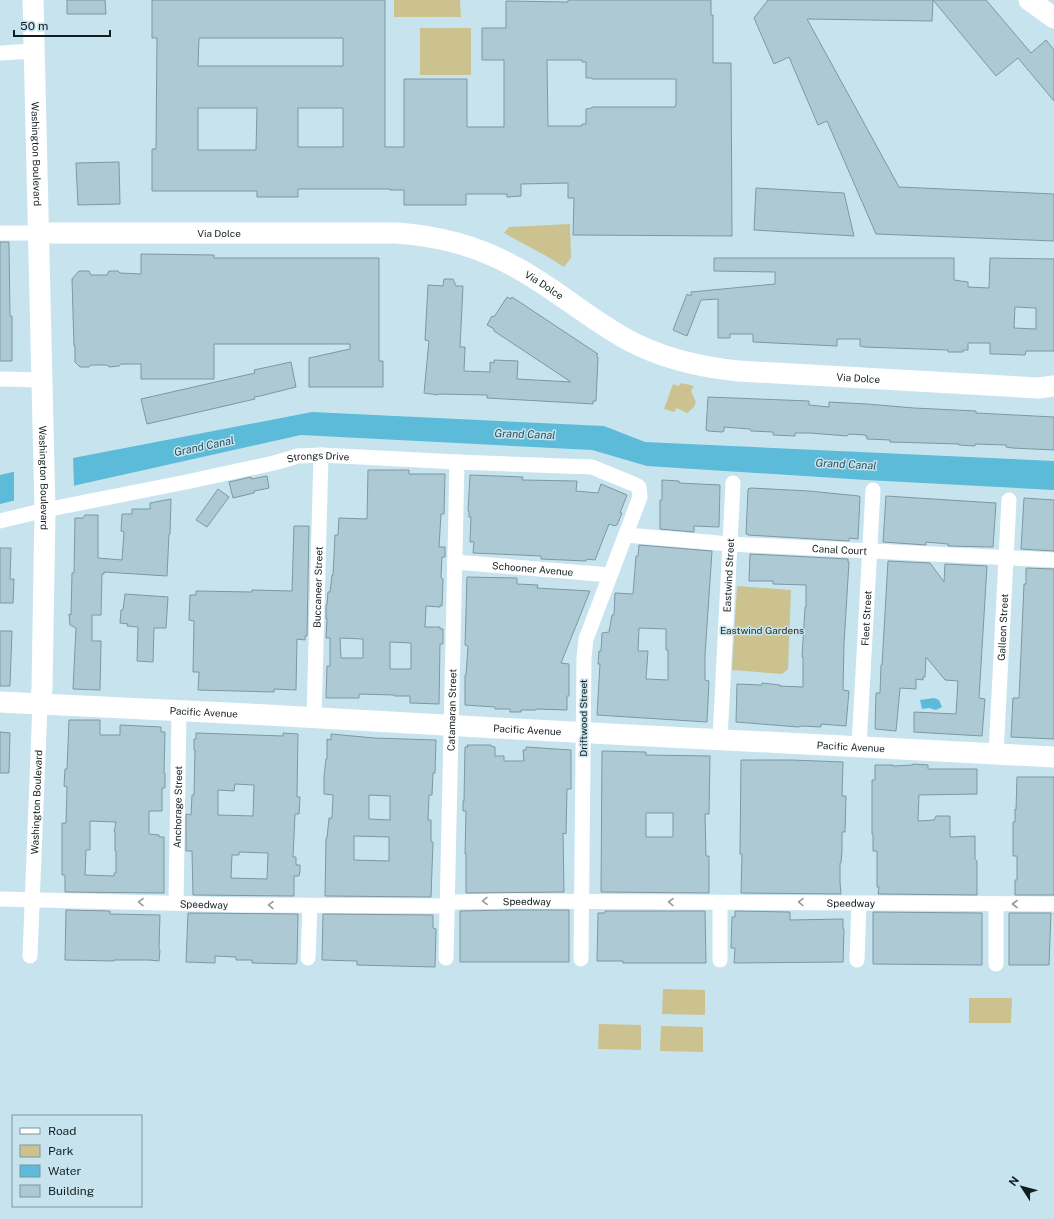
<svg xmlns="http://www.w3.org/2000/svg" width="1054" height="1219" font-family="'Public Sans',sans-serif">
<rect width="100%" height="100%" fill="#c7e4ee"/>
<g fill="#cbc290">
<path d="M394,0H460L461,17H394Z"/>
<rect x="420" y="28" width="51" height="47"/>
<path d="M570,224L571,258L564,267L548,257L504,233L509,227Z"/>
<path d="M681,383L694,386L691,391L696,402L694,407L687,413L677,408L674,412L664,409L673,384L679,386Z"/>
<path d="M737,586L791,590L788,669L782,674L732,670Z"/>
<path d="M663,989L705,990V1015L662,1014Z"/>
<path d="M969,998H1012L1011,1023H969Z"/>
<path d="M599,1024L641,1025V1050L598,1049Z"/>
<path d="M661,1026L703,1027V1052L660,1051Z"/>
</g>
<g fill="#5bbbd9">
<path d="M312,412L604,426L645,442L1054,461V490L866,480L647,466L592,450L301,435L77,485L0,504V475L73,458Z"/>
<path d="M934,698L939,700L942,707L936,710L929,708L922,709L920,700Z"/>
</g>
<path fill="#c7e4ee" d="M73,456L74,488L14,503V470Z"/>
<g fill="#adc9d3" stroke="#7d98a2" fill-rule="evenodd">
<path d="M67,0H105L106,14H67Z"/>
<path d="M152,0H385V147H404V79H467V127H504V60H482V28H506V1L568,2V0H711V15H713V63H731L732,236L573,235L574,198H568V183L521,184V196L507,197V194H466V205H404V190H390V189H298V197H257V191H152V149H156L157,38H152ZM199,38H343V66H198ZM547,60H582V62H586V78H592V79H676V104L675,107H592V108L586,109V124H582V126H548ZM198,108H257L256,150H198ZM298,108H343V147H298Z"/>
<path d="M768,0H933L932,21L807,19L899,187L1054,194V241L876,234L827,121L818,125L789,57L774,64L754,18Z"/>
<path d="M933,0H986L1031,53L1046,40L1054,50V101L1018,58L996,76Z"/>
<path d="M119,162L120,204L78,205L76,163Z"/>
<path d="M756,188L844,193L854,236L754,230Z"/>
<path d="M0,242H9L10,316H12V361H0Z"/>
<path d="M141,254L214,255V258H379V361H383V387H309V358L350,349V344H214V379H141V364H121L119,366L109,367L107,365H91L89,367H80L75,362V346H74L72,279L79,271H89L91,275H107L109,271H118L120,273L141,274Z"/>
<path d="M714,258H954V280L968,282V287L989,288L990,258L1054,259V351H1026L1025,355L994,354H990V343H968V350H963V352H948V350L864,347L860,346V339H837V346L753,342V334H730V338H718V299L701,300L687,336L673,330L687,294L691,296V292L775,284V272L714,271ZM1015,307L1036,308V329L1014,328Z"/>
<path d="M444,279H453L456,286H463L460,347H465L464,371L490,372V362L494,363V360L518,361L517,379L571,382L494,331V329L487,325L492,316L494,317L507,297L511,299L512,297L598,354L596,355L598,357L596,401H593V404L576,403L487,398V395L438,394V395L424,393L429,341L425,340L428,285L443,286Z"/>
<path d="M291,362L296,387L260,396L254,397L255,399L147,424L141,399L255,373L254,370Z"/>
<path d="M708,397L809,401V405L829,407V402L867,404L914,408L976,411V413L1054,417V450L1012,448L1006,447V445L975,444V446L959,445V444L890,442V440L867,439V436H865V435L849,434L847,436L810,433H795V436L773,435V432L751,431L750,429L724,427V431L722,432L708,431L706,430Z"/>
<path d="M368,470H409V474H445L444,514H441L439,547H445V557H442L441,577L442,579H443L442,606L440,605V607L426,606L425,627H440V629H443V644H440L439,704L410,703V696H394V695L359,694V698H326L327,666H330V638H326L327,619H326V605H327L328,592H330L332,575H333L335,535H338L339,518L367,519ZM340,638L363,639V658H341ZM390,642L411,643V669H390Z"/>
<path d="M470,475L523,477L522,480L577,481L576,491L598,493L601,484L627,495L620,513H622L617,525H616L615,526L609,524L595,560L587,559L586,561L541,559V556L473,553L474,542H470L471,517H469V511H468Z"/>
<path d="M267,476L269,488L254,491V493L233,498L229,482L251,477V479Z"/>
<path d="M662,480L679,481V483L720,485L719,527L694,526V532L660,529V500H662Z"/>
<path d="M751,488L809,491L859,496L860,497L858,539L849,538V541L748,535V534H746L748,489Z"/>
<path d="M218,489L229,497L207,527L196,520Z"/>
<path d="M886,496L996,503L993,547L948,546V544L926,542V545L883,542Z"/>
<path d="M1024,498L1054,500V551L1021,549Z"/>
<path d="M171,499L170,534H169L167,576L104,572V574H102L101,615H92V641H101L100,690L73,689L76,628L70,625L69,614L71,615L72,573H74L75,518H83L85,515H98V558L122,560L124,532L121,531L122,514H132V509H150V503Z"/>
<path d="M294,526H309L307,636H305V640L297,639L296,690L274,689V692L198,690L199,672H193L194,621L189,620L190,595H196V591L252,592V590L292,591Z"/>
<path d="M639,545L712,551L705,655V680L709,681L707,722L597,715L600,664H598L599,651H601L602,633L609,632L612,615H614L615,593L633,594L636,556H638ZM639,628L666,629V650H668V680L646,679L648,651H638Z"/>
<path d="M0,548H11L10,579H14L13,603H0Z"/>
<path d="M750,554L848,559V562H849L844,644L843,690L849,691L846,726L821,724V727L802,726L798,727L736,722L737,684L762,685V683L780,685V686L803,687V657H802L805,607H806V585L773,584V581H749Z"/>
<path d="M888,561L930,563L944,582L945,564L987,566L979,698L985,699L982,736L914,732V712L956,714L958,681L945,680L926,657L925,677H923V680L916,679V689L900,688L896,731L875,729L876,693H880L881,665H882Z"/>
<path d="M1026,568L1054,569V739L1011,737L1013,698H1019L1024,584H1026Z"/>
<path d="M467,577L517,578V584L538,585L537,588L590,591L561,663L569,664V696H567V710L536,709V710H521V712H510V709H495V707L465,705V675H466L468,646L465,645Z"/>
<path d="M125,594L168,597L166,628H154L153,662L137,661L138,627L127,626L128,624L120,623L121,610H123Z"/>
<path d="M0,631H12L10,686H0Z"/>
<path d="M69,720H100V735H120V725L161,727V732H165L164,773H165V788H162V811H149V834L159,835V837H164V893L65,892V875H62V823H66L67,787L64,786L65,769H67ZM90,821L116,822L114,832H115V851H116V873H114V876L85,875L86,850H90Z"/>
<path d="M0,732L10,733L9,773H0Z"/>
<path d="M196,733L283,736V733L298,734L297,797H300L299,814H295L293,857H296V865H300V871L299,876H294V896L193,895L192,851H186V814L191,815L192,795H194L195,750H194V739H196ZM235,784L254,785L253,816L218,815V790L234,791ZM239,852L268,853L267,879L231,878L232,855H239Z"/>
<path d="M331,734L374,738L436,740L435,773H433L432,795H429L428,820H431V842H433L431,897L325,896L326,838H327L329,818H332L333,795L324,794V777L326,759H327V739L331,740ZM369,795L390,796V820L369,819ZM354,836L389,837V861L354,860Z"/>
<path d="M467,745H491V746L495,747V756H504V761H524L523,750H526V747L571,750V789H567L566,834L563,833L564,892L466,893V854H465L466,811H463V801H464L465,747H468Z"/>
<path d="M602,751L646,752V755L710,756L709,814H705L706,856H709V893L601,892ZM646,813H673V837H646Z"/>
<path d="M741,760H792L843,762L842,796H846L845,832H842V851L841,863H840V882L841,894L741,893L742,854H740Z"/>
<path d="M913,764L928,765V769H977V794L919,795L918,821L934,820L936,816H950V837L975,836V859L977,861V895L878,894L879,887H877V851H873V834H872V780H875V765H893V766L913,765Z"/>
<path d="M1017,777H1054V895H1015V880H1017V856H1013V822H1015V809L1016,810Z"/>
<path d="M66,910L110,911V914L160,915L159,949L160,950L159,961L149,960H114V961L65,960Z"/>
<path d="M513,910H569V962H460V911Z"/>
<path d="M605,911H705L706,963H623V961H597L598,913H605Z"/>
<path d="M735,911L790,912V920L843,919V929H844L843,962L734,963L735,948H731L732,917H735Z"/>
<path d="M873,912L982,913V965L873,964Z"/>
<path d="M188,913L298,914L297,962L296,964L252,963V960H236V957L215,956V963L186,962Z"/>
<path d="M1009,913H1051L1049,965H1009Z"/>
<path d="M323,914L433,915V928L436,929V931L435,967L357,965V961L322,960Z"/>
</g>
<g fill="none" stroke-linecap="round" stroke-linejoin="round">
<g stroke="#fff" stroke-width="15">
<path d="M0,53L35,51"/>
<path d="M0,233H39"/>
<path d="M0,379L42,380"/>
<path id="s1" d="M0,521L45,510L186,482L274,463L298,456L321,455L457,462L592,467L636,485L639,487L640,497L586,639L584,658L581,959"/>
<path id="s2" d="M626,535L730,544L1054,560"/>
<path id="s3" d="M455,562L610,575"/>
<path id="s4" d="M314,718L321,455"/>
<path id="s5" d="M720,739L733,483"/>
<path id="s6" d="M859,746L873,490"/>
<path id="s7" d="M996,754L1009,500"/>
<path id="s8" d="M0,899L242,905L447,906L454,902L513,901L1054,904"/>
<path id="s9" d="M176,903L179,711"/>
<path id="s10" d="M30,956L40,705"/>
<path d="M308,958L310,906"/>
<path id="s11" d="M446,958L457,462"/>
<path d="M720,960V903"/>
<path d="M857,960L859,903"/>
<path d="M996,964V904"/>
</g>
<g stroke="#fff" stroke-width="21">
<path id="s12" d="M33,0L45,510L42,689L40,705"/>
<path d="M1029,0L1054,18"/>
<path id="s13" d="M39,233H396C440,236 478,246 517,268C556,289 589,319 628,340C663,359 700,367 738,371L1039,388L1054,386"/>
<path id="s14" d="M0,702L248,714L515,729L1054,757"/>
</g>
</g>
<defs><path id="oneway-chevron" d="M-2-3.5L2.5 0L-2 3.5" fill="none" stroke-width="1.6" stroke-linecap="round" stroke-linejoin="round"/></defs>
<g stroke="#959a9b">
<use href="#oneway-chevron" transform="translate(485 901) rotate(178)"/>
<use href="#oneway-chevron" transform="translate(141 902) rotate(-179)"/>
<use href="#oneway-chevron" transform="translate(671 902) rotate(-179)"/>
<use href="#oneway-chevron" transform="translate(801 902) rotate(-179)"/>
<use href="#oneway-chevron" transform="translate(1015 904) rotate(180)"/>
<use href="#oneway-chevron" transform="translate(271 905) rotate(-179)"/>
</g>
<g text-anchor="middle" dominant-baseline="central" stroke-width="3" stroke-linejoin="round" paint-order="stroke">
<g font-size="10" fill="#131e21" stroke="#c7e4ee">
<text stroke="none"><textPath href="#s12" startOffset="154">Washington Boulevard</textPath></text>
<text stroke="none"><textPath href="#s13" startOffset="180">Via Dolce</textPath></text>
<text stroke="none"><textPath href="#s13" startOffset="516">Via Dolce</textPath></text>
<text stroke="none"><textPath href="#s13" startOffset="852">Via Dolce</textPath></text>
<text stroke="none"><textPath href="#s1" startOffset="325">Strongs Drive</textPath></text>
<text stroke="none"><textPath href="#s12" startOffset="478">Washington Boulevard</textPath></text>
<text stroke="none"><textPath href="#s2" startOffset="214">Canal Court</textPath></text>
<text stroke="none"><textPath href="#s3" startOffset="78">Schooner Avenue</textPath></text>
<text stroke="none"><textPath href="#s5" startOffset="164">Eastwind Street</textPath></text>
<text stroke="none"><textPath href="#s4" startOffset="131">Buccaneer Street</textPath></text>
<text stroke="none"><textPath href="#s6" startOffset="128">Fleet Street</textPath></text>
<text stroke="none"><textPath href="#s7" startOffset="127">Galleon Street</textPath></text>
<text stroke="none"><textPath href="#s11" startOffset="248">Catamaran Street</textPath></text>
<text stroke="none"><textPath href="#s14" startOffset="204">Pacific Avenue</textPath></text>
<text transform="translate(583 718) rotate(-90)">Driftwood Street</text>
<text stroke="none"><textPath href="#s14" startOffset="528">Pacific Avenue</textPath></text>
<text stroke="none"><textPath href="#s14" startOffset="852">Pacific Avenue</textPath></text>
<text stroke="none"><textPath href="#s10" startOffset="154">Washington Boulevard</textPath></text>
<text stroke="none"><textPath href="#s9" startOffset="96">Anchorage Street</textPath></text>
<text stroke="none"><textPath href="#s8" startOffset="528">Speedway</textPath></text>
<text stroke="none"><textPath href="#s8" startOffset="852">Speedway</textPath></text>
<text stroke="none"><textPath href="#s8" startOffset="204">Speedway</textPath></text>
</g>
<g font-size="10" fill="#342e0a" stroke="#c7e4ee">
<text x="762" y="630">Eastwind Gardens</text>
</g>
<g font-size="11" font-style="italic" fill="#295360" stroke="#c7e4ee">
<text transform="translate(525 434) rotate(2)">Grand Canal</text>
<text transform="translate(204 446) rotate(-12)">Grand Canal</text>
<text transform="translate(846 464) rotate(3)">Grand Canal</text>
</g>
</g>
<rect x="12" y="1115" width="130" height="92" fill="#c7e4ee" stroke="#7f959c"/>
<rect x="20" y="1128" width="20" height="6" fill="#ffffff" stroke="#7f959c"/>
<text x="48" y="1135" font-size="12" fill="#131e21">Road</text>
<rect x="20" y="1145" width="20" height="12" fill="#cbc290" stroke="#7f959c"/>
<text x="48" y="1155" font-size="12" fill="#131e21">Park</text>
<rect x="20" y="1165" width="20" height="12" fill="#5bbbd9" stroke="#7f959c"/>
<text x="48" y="1175" font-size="12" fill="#131e21">Water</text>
<rect x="20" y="1185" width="20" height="12" fill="#adc9d3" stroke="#7f959c"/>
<text x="48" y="1195" font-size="12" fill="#131e21">Building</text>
<g transform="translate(1022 1187) rotate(306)" stroke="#c7e4ee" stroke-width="3" paint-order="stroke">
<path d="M0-3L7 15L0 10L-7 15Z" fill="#131e21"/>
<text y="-6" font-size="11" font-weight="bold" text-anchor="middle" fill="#131e21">N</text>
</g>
<path d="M14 30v6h96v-6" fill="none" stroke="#131e21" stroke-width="2"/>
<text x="20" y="30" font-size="12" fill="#131e21" stroke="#c7e4ee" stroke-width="3" paint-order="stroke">50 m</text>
</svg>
